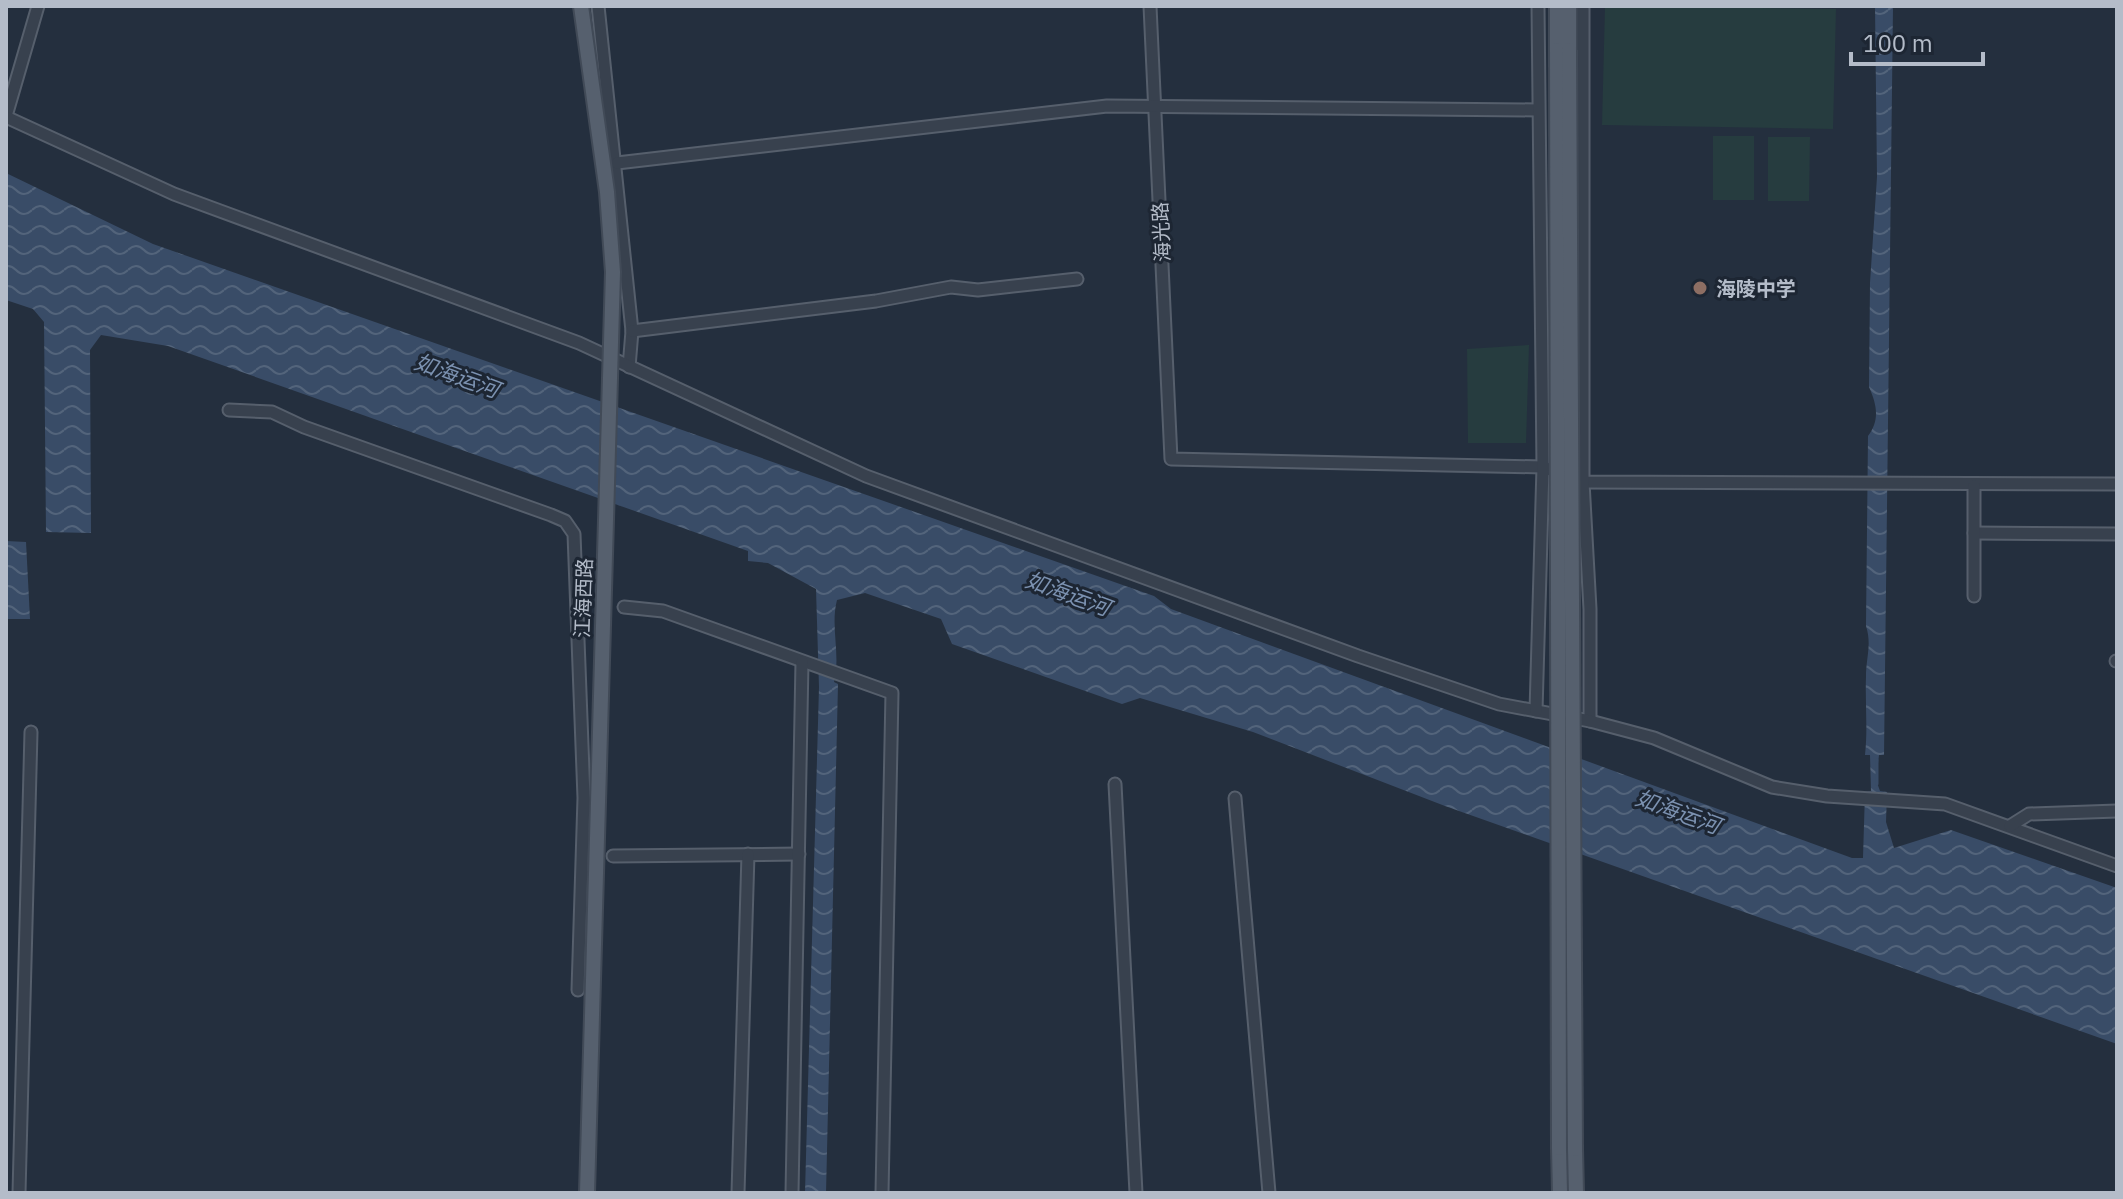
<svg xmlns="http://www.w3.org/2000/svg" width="2123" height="1199" font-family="'IBM Plex Sans','Noto Sans SC',sans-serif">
<defs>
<pattern id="water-waves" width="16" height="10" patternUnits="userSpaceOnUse" patternTransform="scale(2)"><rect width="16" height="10" fill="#394c67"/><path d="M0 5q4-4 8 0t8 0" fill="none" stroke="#53647b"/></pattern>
</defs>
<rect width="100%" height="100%" fill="#242f3e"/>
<g fill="#263c3f">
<path d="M1605,6L1836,9L1833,129L1602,125Z"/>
<rect x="1713" y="136" width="41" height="64"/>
<path d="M1768,137H1810L1809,201H1768Z"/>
<path d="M1529,345L1526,443H1468L1467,349Z"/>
</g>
<g fill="url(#water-waves)">
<path d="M1875,6H1893L1884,755H1879L1876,780L1880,791L1887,792L1886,822L1894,848L1951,830L2117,888V1044L1445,806L1253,732L1140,698L1122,704L952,644L941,619L865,593L837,600C830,627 841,654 834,682L838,684L826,1193H805L819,687L816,589L768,563L748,561V551L168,346L101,335L90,350L91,533L46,532L44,322L33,309L6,300V173L153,244L1154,596L1171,609L1852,858H1863L1865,792L1871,791L1870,755H1865C1868,729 1865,703 1866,677C1866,658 1872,644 1866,626L1868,436C1880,420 1877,405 1869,387L1870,283L1877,177Z"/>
<path d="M6,541L26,542L30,619H6Z"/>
</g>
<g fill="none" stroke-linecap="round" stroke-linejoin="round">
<path stroke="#394c67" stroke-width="3" d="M1877,784V760"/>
<defs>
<g id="minor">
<path d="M598,6L632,331L629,367"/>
<path d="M1150,6L1171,459L1543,467L1583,482L2117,484"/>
<path d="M1583,6V482L1590,609V721"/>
<path d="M6,116L38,6"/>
<path d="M6,117L174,194L579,343L866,476L1358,656L1499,704L1590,721L1654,738L1772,787L1827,796L1945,804L2117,866"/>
<path d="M617,163L1107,106L1538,110"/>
<path d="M632,331L876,301L951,287L978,290L1077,279"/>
<path d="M229,410L272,412L304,427L551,515L565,521L574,534L584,798L578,990"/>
<path d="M1974,533L2117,534"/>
<path d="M1974,596V486"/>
<path d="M624,607L663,611L892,693L882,1193"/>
<path d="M2116,661H2117"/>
<path d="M1536,711L1543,467L1538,6"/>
<path d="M1115,784L1136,1193"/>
<path d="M1235,798L1269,1193"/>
<path d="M2010,826L2029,814L2117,811"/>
<path d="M613,856L799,854"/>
<path d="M19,1193L31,732"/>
<path d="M738,1193L748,854"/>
<path d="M792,1193L802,662"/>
</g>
<g id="major">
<path d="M1557,6V50"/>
<path d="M1569,6V50"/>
<path d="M1559,1148L1560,1193"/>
<path d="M1575,1149L1576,1193"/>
<path d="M587,1193L599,767"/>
</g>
</defs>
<use href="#minor" stroke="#565f6c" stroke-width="15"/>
<use href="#major" stroke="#414a57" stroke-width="18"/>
<use href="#minor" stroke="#38414e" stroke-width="11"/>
<use href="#major" stroke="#56606e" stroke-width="14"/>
<defs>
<g id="major-bridge">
<path d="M581,6L607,192L613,272L599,767"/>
<path d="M1557,50L1559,1148"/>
<path d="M1569,50L1575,1149"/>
</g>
</defs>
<use href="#major-bridge" stroke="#414a57" stroke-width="18" stroke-linecap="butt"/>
<use href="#major-bridge" stroke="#56606e" stroke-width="14"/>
</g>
<circle fill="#8d6e63" stroke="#1d2633" stroke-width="3" cx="1700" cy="288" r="8"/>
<g text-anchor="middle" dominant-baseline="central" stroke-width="6" stroke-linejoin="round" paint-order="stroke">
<g font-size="20" fill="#b4bcc9" stroke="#1d2633">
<text transform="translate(1161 232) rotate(-93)">海光路</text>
<text transform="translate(583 598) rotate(-88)">江海西路</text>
</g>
<g font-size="20" font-weight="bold" fill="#b4bcc9" stroke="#1d2633" text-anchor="start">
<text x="1716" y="288">海陵中学</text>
</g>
<g font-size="22" font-style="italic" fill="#7c92b1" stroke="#1d2633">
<text transform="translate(457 375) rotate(20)">如海运河</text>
<text transform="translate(1068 593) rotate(20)">如海运河</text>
<text transform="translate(1678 811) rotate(20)">如海运河</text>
</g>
</g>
<rect width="2123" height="1199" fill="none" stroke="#b4bcc9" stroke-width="16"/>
<path d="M1851 52v12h132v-12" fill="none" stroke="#b4bcc9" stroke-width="4"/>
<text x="1863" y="52" font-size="24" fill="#b4bcc9" stroke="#1d2633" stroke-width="6" paint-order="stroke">100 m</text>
</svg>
